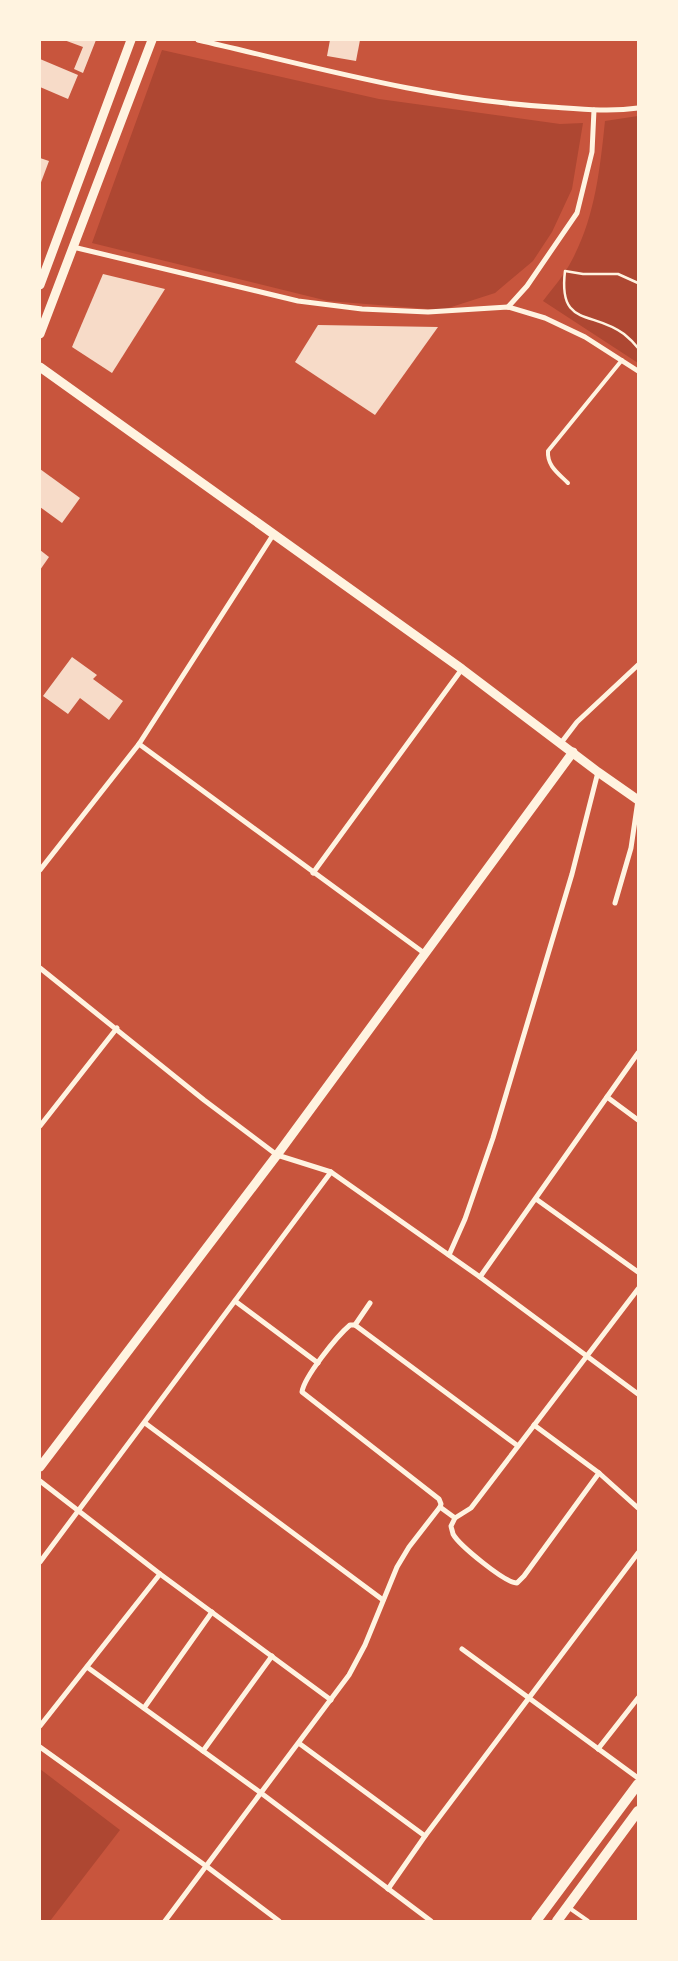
<svg xmlns="http://www.w3.org/2000/svg" width="678" height="1961" font-family="'Source Sans 3',sans-serif">
<rect width="100%" height="100%" fill="#c8553d"/>
<g fill="#ae4732">
<path d="M162,50L379,99L560,124L583,123L572,189L552,232L533,261L495,293L442,310L328,301L92,243Z"/>
<path d="M638,116V363L543,301C553,288 565,274 572,260C595,217 600,169 605,121Z"/>
<path d="M40,1769L120,1830L50,1921H40Z"/>
</g>
<g fill="#f7dbc8">
<path d="M64,40H96L83,73L74,69L83,47Z"/>
<path d="M330,40H360L356,61L327,56Z"/>
<path d="M40,59L78,75L68,99L40,87Z"/>
<path d="M40,158L49,161L40,185Z"/>
<path d="M103,274L165,289L112,373L72,347Z"/>
<path d="M318,325L438,327L375,415L295,362Z"/>
<path d="M40,469L80,498L62,523L40,507Z"/>
<path d="M40,550L49,557L40,570Z"/>
<path d="M72,657L97,675L93,679L123,701L109,720L80,698L68,714L43,696Z"/>
</g>
<g fill="none" stroke-linecap="round" stroke-linejoin="round">
<path stroke="#fff3e0" stroke-width="2.5" d="M638,283L618,274H583L565,271C558,328 592,310 624,334C629,338 634,343 638,348"/>
<g stroke="#fff3e0" stroke-width="4">
<path d="M568,483C558,473 547,466 548,451L622,360"/>
<path d="M568,1907L588,1921"/>
</g>
<g stroke="#fff3e0" stroke-width="5">
<path d="M198,40C315,67 431,100 551,107C580,109 610,112 638,108"/>
<path d="M73,247L298,301L362,309L428,312L508,307L545,318L585,337L638,371"/>
<path d="M508,307L527,286L577,213L592,152L594,110"/>
<path d="M561,743L577,722L638,665"/>
<path d="M139,744L424,953"/>
<path d="M40,870L139,744L273,535"/>
<path d="M313,873L462,669"/>
<path d="M615,903L631,848L638,800"/>
<path d="M40,968L204,1100L277,1155L331,1172L480,1277L638,1394"/>
<path d="M607,1097L638,1120"/>
<path d="M40,1126L117,1028"/>
<path d="M536,1199L638,1272"/>
<path d="M449,1255L465,1219L493,1138L572,874L598,772"/>
<path d="M480,1277L638,1053"/>
<path d="M235,1301L318,1363"/>
<path d="M355,1325L370,1303"/>
<path d="M145,1423L383,1600"/>
<path d="M534,1425L599,1473L638,1508"/>
<path d="M40,1481L160,1574L331,1700"/>
<path d="M440,1507L441,1504L439,1499L302,1392C304,1377 337,1336 350,1325H355L518,1446"/>
<path d="M455,1518L451,1526C451,1527 453,1533 453,1534C459,1545 505,1583 517,1583L524,1576L599,1473"/>
<path d="M40,1562L331,1172"/>
<path d="M462,1649L638,1778"/>
<path d="M87,1667L261,1793L431,1921"/>
<path d="M144,1708L212,1612"/>
<path d="M40,1726L160,1574"/>
<path d="M300,1744L425,1836"/>
<path d="M40,1747L206,1866L279,1921"/>
<path d="M598,1749L638,1698"/>
<path d="M203,1751L272,1656"/>
<path d="M388,1889L425,1836L638,1553"/>
<path d="M165,1921L349,1675L365,1645L397,1567L409,1547L440,1507L455,1518L471,1508L638,1289"/>
</g>
<g stroke="#fff3e0" stroke-width="9">
<path d="M40,285L131,40"/>
<path d="M40,334L152,40"/>
<path d="M40,367L462,669L598,772L638,800"/>
<path d="M40,1467L277,1155L573,752"/>
</g>
<g stroke="#fff3e0" stroke-width="10">
<path d="M536,1921L638,1784"/>
<path d="M557,1921L638,1811"/>
</g>
</g>
<rect width="678" height="1961" fill="none" stroke="#fff3e0" stroke-width="82"/>
</svg>
